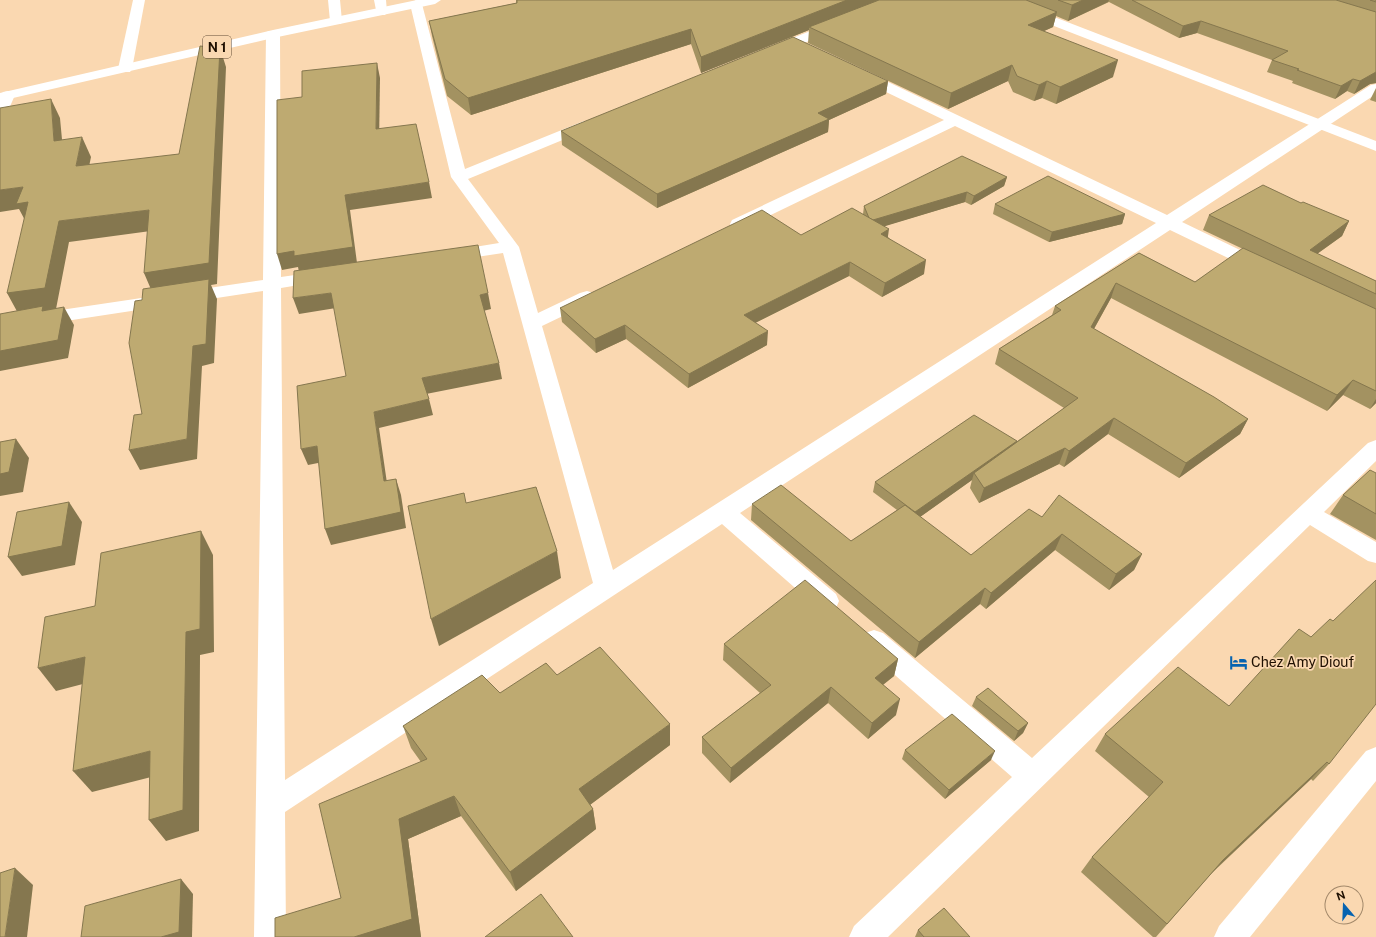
<svg xmlns="http://www.w3.org/2000/svg" width="1376" height="937" font-family="'Public Sans',sans-serif">
<rect width="100%" height="100%" fill="#fad8b1"/>
<g fill="none" stroke-linecap="round" stroke-linejoin="round">
<g fill="#fff" fill-rule="evenodd">
<path d="M328,0H340L342,21L341,24H331L330,21Z"/>
<path d="M374,0H386L387,12L385,15H377Z"/>
</g>
<g fill="#fff" fill-rule="evenodd">
<path d="M133,0H145L132,69L130,72H120L118,69Z"/>
<path d="M416,0L422,4L465,169L584,121H594L596,124L594,127L468,179L519,247L538,313L580,293L587,291L594,293L596,297L594,301L542,326L613,570L1156,223L955,126L744,228L738,229L732,228L730,224L732,220L944,120L855,77L853,74L855,71H865L1167,215L1371,85L1376,84V94L1182,222L1267,263L1270,267L1267,271L1261,272L1255,271L1170,230L740,513L836,594L839,601L836,608L827,611L818,608L722,524L285,812L286,937H254L263,291L0,331V319L263,280L266,34L268,31H278L280,34L281,277L323,271L329,272L332,276L329,280L281,288L285,780L593,583L503,253L450,261L444,260L441,256L444,252L450,251L499,243L451,177L410,4Z"/>
<path d="M836,21L841,22L842,25L841,28L777,54H767L765,51L767,48Z"/>
<path d="M8,91L13,92L15,95L5,118L0,119V97L3,92Z"/>
<path d="M1376,440V461L1324,512L1376,542V563L1368,561L1310,525L888,937H849L854,926L1012,777L865,649L861,641L865,633L874,630L883,633L1032,758L1368,443Z"/>
<path d="M1376,747V781L1250,937H1214L1219,926L1366,751Z"/>
</g>
<path fill="#fff" fill-rule="evenodd" d="M993,0H1010L1376,141V151L995,3Z"/>
<path fill="#fff" fill-rule="evenodd" d="M417,0H441L435,4L273,38L0,101V93L273,30Z"/>
</g>
<g fill="#a39261">
<path d="M516,0H1376V83L1370,84L1354,94L1347,91L1335,99L1292,83L1293,81L1267,72L1272,60L1197,33L1179,38L1109,2L1068,21L1056,16L1053,27L1044,31L1113,77L1056,104L1042,98L1034,101L1013,92L1008,81L948,109L808,43L809,30L701,73L691,44L471,115L447,96L432,36L429,21L516,3Z"/>
<path d="M888,81L886,94L829,120L828,132L657,208L562,145L561,131Z"/>
<path d="M1376,88V102L1370,100Z"/>
<path d="M1007,177L1004,186L971,205L965,202L884,226L888,237L924,274L882,297L849,276L755,323L767,345L688,388L626,339L596,353L562,322L560,308L801,235L863,214L864,206Z"/>
<path d="M1301,203L1349,221L1342,236L1317,254L1376,281V403L1370,409L1343,395L1327,411L1111,298L1094,329L1248,419L1240,434L1179,478L1108,434L1064,467L1059,464L979,503L970,488L972,480L920,517L971,555L1042,517L1142,554L1134,570L1109,590L1055,550L986,609L980,604L915,658L751,520L752,504L851,541L897,510L873,492L875,482L1017,441L1016,442L1064,408L995,364L999,349L1052,315L1055,306L1139,253L1195,282L1243,249L1203,230L1209,215Z"/>
<path d="M995,204L1125,214L1122,224L1049,242L993,214Z"/>
<path d="M1376,473V540L1330,514L1343,495Z"/>
<path d="M724,644L898,659L894,676L883,685L896,715L868,739L828,703L730,783L702,753V737L760,693L723,660Z"/>
<path d="M557,675L670,745L590,805L593,809L596,829L516,891L461,816L408,839L421,937H275L341,898L421,762L411,748L403,726L500,693Z"/>
<path d="M976,697L1028,723L1023,733L1014,741L972,706Z"/>
<path d="M1229,706L1329,764L1313,781L1311,779L1211,874L1156,937H1153L1081,872L1092,857L1149,797L1095,751L1105,734Z"/>
<path d="M905,750L991,760L945,799L902,759Z"/>
<path d="M918,930L970,937H915Z"/>
</g>
<g fill="#85774f">
<path d="M847,0H884L809,27V30L701,73V57Z"/>
<path d="M1083,0H1109L1108,2L1068,21L1072,5Z"/>
<path d="M1057,12L1053,27L1024,40L1028,25Z"/>
<path d="M1201,21L1197,33L1179,38L1183,26Z"/>
<path d="M691,29V44L471,115L468,98Z"/>
<path d="M220,48L226,67L217,284L211,285L217,299L214,363L202,366L197,459L140,470L129,450L187,439L153,294L144,273Z"/>
<path d="M1118,60L1113,77L1056,104L1060,87Z"/>
<path d="M377,63L380,78L379,145L376,129Z"/>
<path d="M1012,65L1008,81L948,109L951,93Z"/>
<path d="M1376,72V83L1370,84L1354,94L1360,81Z"/>
<path d="M1353,79L1347,91L1335,99L1341,86Z"/>
<path d="M888,81L886,94L829,120L828,132L657,208V194L818,113Z"/>
<path d="M1047,81L1042,98L1034,101L1039,85Z"/>
<path d="M51,99L60,118L64,161L54,141Z"/>
<path d="M82,137L91,157L85,186L76,166Z"/>
<path d="M1007,177L1004,186L971,205L974,196Z"/>
<path d="M429,182L432,198L350,210L357,263L299,272L298,267L282,270L277,254L345,195Z"/>
<path d="M23,187L33,207L27,224L19,209L0,212V190Z"/>
<path d="M967,192L965,202L869,231L870,221Z"/>
<path d="M149,210L158,230L69,242L56,309L19,315L7,293L59,221Z"/>
<path d="M1125,214L1122,224L1049,242L1052,232Z"/>
<path d="M1349,221L1342,236L1307,261L1310,250Z"/>
<path d="M889,229L887,243L881,234Z"/>
<path d="M926,260L924,274L882,297L885,283Z"/>
<path d="M850,262L849,276L743,329L744,315Z"/>
<path d="M1116,283L1111,298L1086,343L1091,327Z"/>
<path d="M331,293L336,308L299,314L293,298Z"/>
<path d="M488,293L491,309L483,311L480,295Z"/>
<path d="M64,307L74,325L68,358L0,371V351Z"/>
<path d="M625,325L626,339L596,353L595,339Z"/>
<path d="M768,331L767,345L688,388L689,374Z"/>
<path d="M499,363L502,379L426,394L422,378Z"/>
<path d="M1353,380L1343,395L1327,411L1337,395Z"/>
<path d="M429,399L433,415L379,428L389,497L384,481L374,412Z"/>
<path d="M1376,399V403L1370,409Z"/>
<path d="M1114,418L1108,434L1064,467L1069,451Z"/>
<path d="M1248,419L1240,434L1179,478L1186,463Z"/>
<path d="M16,439L29,458L23,492L0,496V474Z"/>
<path d="M1017,441L1014,451L974,473L972,480L913,522L915,512Z"/>
<path d="M317,446L323,462L308,465L301,449Z"/>
<path d="M1065,448L1059,464L979,503L984,488Z"/>
<path d="M396,479L401,495L406,528L331,545L325,529Z"/>
<path d="M69,502L82,522L75,565L22,576L8,557Z"/>
<path d="M201,531L213,555L214,652L200,655L199,831L166,841L149,820L186,632Z"/>
<path d="M1062,534L1055,550L986,609L991,593Z"/>
<path d="M557,551L561,578L439,646L431,619Z"/>
<path d="M1142,554L1134,570L1109,590L1116,574Z"/>
<path d="M985,588L980,604L915,658L919,642Z"/>
<path d="M85,657L102,679L56,691L38,668Z"/>
<path d="M898,659L894,676L871,694L875,678Z"/>
<path d="M831,687L828,703L730,783L731,768Z"/>
<path d="M900,699L896,715L868,739L872,723Z"/>
<path d="M1028,723L1023,733L1014,741L1018,731Z"/>
<path d="M670,724V745L583,810L579,789Z"/>
<path d="M150,751L167,773L92,792L73,771Z"/>
<path d="M995,751L991,760L945,799L949,790Z"/>
<path d="M1327,762L1311,779L1209,875L1223,860Z"/>
<path d="M454,796L461,816L408,839L421,937H354L399,819Z"/>
<path d="M593,809L596,829L516,891L510,872Z"/>
<path d="M15,868L33,885L27,937H5Z"/>
<path d="M181,879L193,894L192,937H161Z"/>
</g>
<g fill="#beaa71" stroke="#85774f">
<path d="M517,0H847L701,57L691,29L468,98L445,79L429,21L517,3Z"/>
<path d="M879,0H1026L1057,12L1028,25L1118,60L1060,87L1047,81L1039,85L1017,76L1012,65L951,93L809,27Z"/>
<path d="M1058,0H1083L1072,5Z"/>
<path d="M1132,0H1336L1376,12V72L1360,81L1353,79L1341,86L1297,70L1299,69L1272,60L1288,51L1201,21L1183,26Z"/>
<path d="M1370,0H1376V2Z"/>
<path d="M793,37L888,81L818,113L829,119L657,194L561,131Z"/>
<path d="M200,46L220,48L209,263L144,273L149,210L59,221L45,288L7,293L28,202L16,204L23,187L0,190V108L51,99L54,141L82,137L76,166L179,154Z"/>
<path d="M377,63L376,129L416,124L429,182L345,195L353,247L294,256V251L277,254V100L302,97V71Z"/>
<path d="M962,156L1007,177L974,196L967,192L873,220L869,218L864,206Z"/>
<path d="M1048,176L1125,214L1052,232L995,204Z"/>
<path d="M1263,185L1301,203L1303,202L1349,221L1310,250L1376,281V294L1209,215Z"/>
<path d="M852,208L889,229L881,234L926,260L885,283L850,262L744,315L768,331L689,374L625,325L595,339L560,308L762,210L801,235Z"/>
<path d="M478,245L488,293L480,295L499,363L422,378L429,399L374,412L384,481L396,479L401,512L325,529L317,446L301,449L297,386L346,376L331,293L293,298L294,271Z"/>
<path d="M1243,248L1376,309V391L1353,380L1337,395L1116,283L1091,327L1214,397L1248,419L1186,463L1114,418L1069,451L1065,448L984,488L974,473L1078,398L999,349L1061,310L1055,306L1139,253L1195,282Z"/>
<path d="M209,279L206,344L193,346L187,439L129,450L134,415L142,414L129,343L135,301L142,300L143,289Z"/>
<path d="M43,306L42,311L64,307L58,340L0,351V314Z"/>
<path d="M974,415L1017,441L915,512L875,482Z"/>
<path d="M16,439L9,472L0,474V442Z"/>
<path d="M1370,470L1376,473V514L1343,495Z"/>
<path d="M781,485L851,541L905,505L971,555L1029,509L1042,517L1059,495L1142,554L1116,574L1062,534L991,593L985,588L919,642L752,504Z"/>
<path d="M536,487L557,551L431,619L408,506L464,493L466,503Z"/>
<path d="M69,502L62,546L8,557L17,512Z"/>
<path d="M201,531L200,629L186,632L183,810L149,820L150,751L73,771L85,657L38,668L45,617L95,606L101,553Z"/>
<path d="M805,580L898,659L875,678L900,699L872,723L831,687L731,768L702,737L771,685L724,644Z"/>
<path d="M1376,580V704L1329,764L1327,762L1223,860L1167,924L1092,857L1163,782L1105,734L1178,667L1229,706L1299,629L1311,637L1330,619L1333,621Z"/>
<path d="M600,647L670,724L579,789L593,809L510,872L454,796L399,819L412,919L354,937H275V918L341,898L319,804L427,759L403,726L482,675L500,693L546,663L557,675Z"/>
<path d="M988,688L1028,723L1018,731L976,697Z"/>
<path d="M952,714L995,751L949,790L905,750Z"/>
<path d="M15,868L5,937H0V873Z"/>
<path d="M181,879L179,932L161,937H81L85,906Z"/>
<path d="M541,894L573,937H485Z"/>
<path d="M944,908L970,937H924L918,930Z"/>
</g>
<defs>
<symbol id="hotel-bare" viewBox="-9 -9 18 18"><path d="M-6-4.5h1.5V1H6V5H4.5V3h-9V5H-6ZM-4 0a1.8 1.8 0 1 1 3.6 0ZM.5 0V-2.5h3Q6-2.5 6 0Z" fill="#0663b0" stroke="#fad8b1" stroke-width="2.5" paint-order="stroke"/></symbol>
</defs>
<g fill-rule="evenodd">
<use href="#hotel-bare" x="1226" y="650" width="25" height="25"/>
</g>
<g text-anchor="middle" dominant-baseline="central" stroke-width="3.5" stroke-linejoin="round" paint-order="stroke">
<rect fill="#fad8b1" stroke="#604b35" stroke-width="1" x="203" y="36" width="28" height="22" rx="3"/>
<g font-size="13" font-weight="bold" fill="#1e0f00">
<text x="217" y="47">N 1</text>
</g>
<g font-size="14" fill="#1e0f00" stroke="#fad8b1" text-anchor="start">
<text x="1251" y="662">Chez Amy Diouf</text>
</g>
</g>
<g transform="translate(1344 905) rotate(341)"><circle r="19" fill="#fad8b1" stroke="#a2886a"/>
<path d="M0-3L7 15L0 10L-7 15Z" fill="#0663b0"/>
<text y="-6" font-size="11" font-weight="bold" text-anchor="middle" fill="#1e0f00">N</text>
</g>
</svg>
